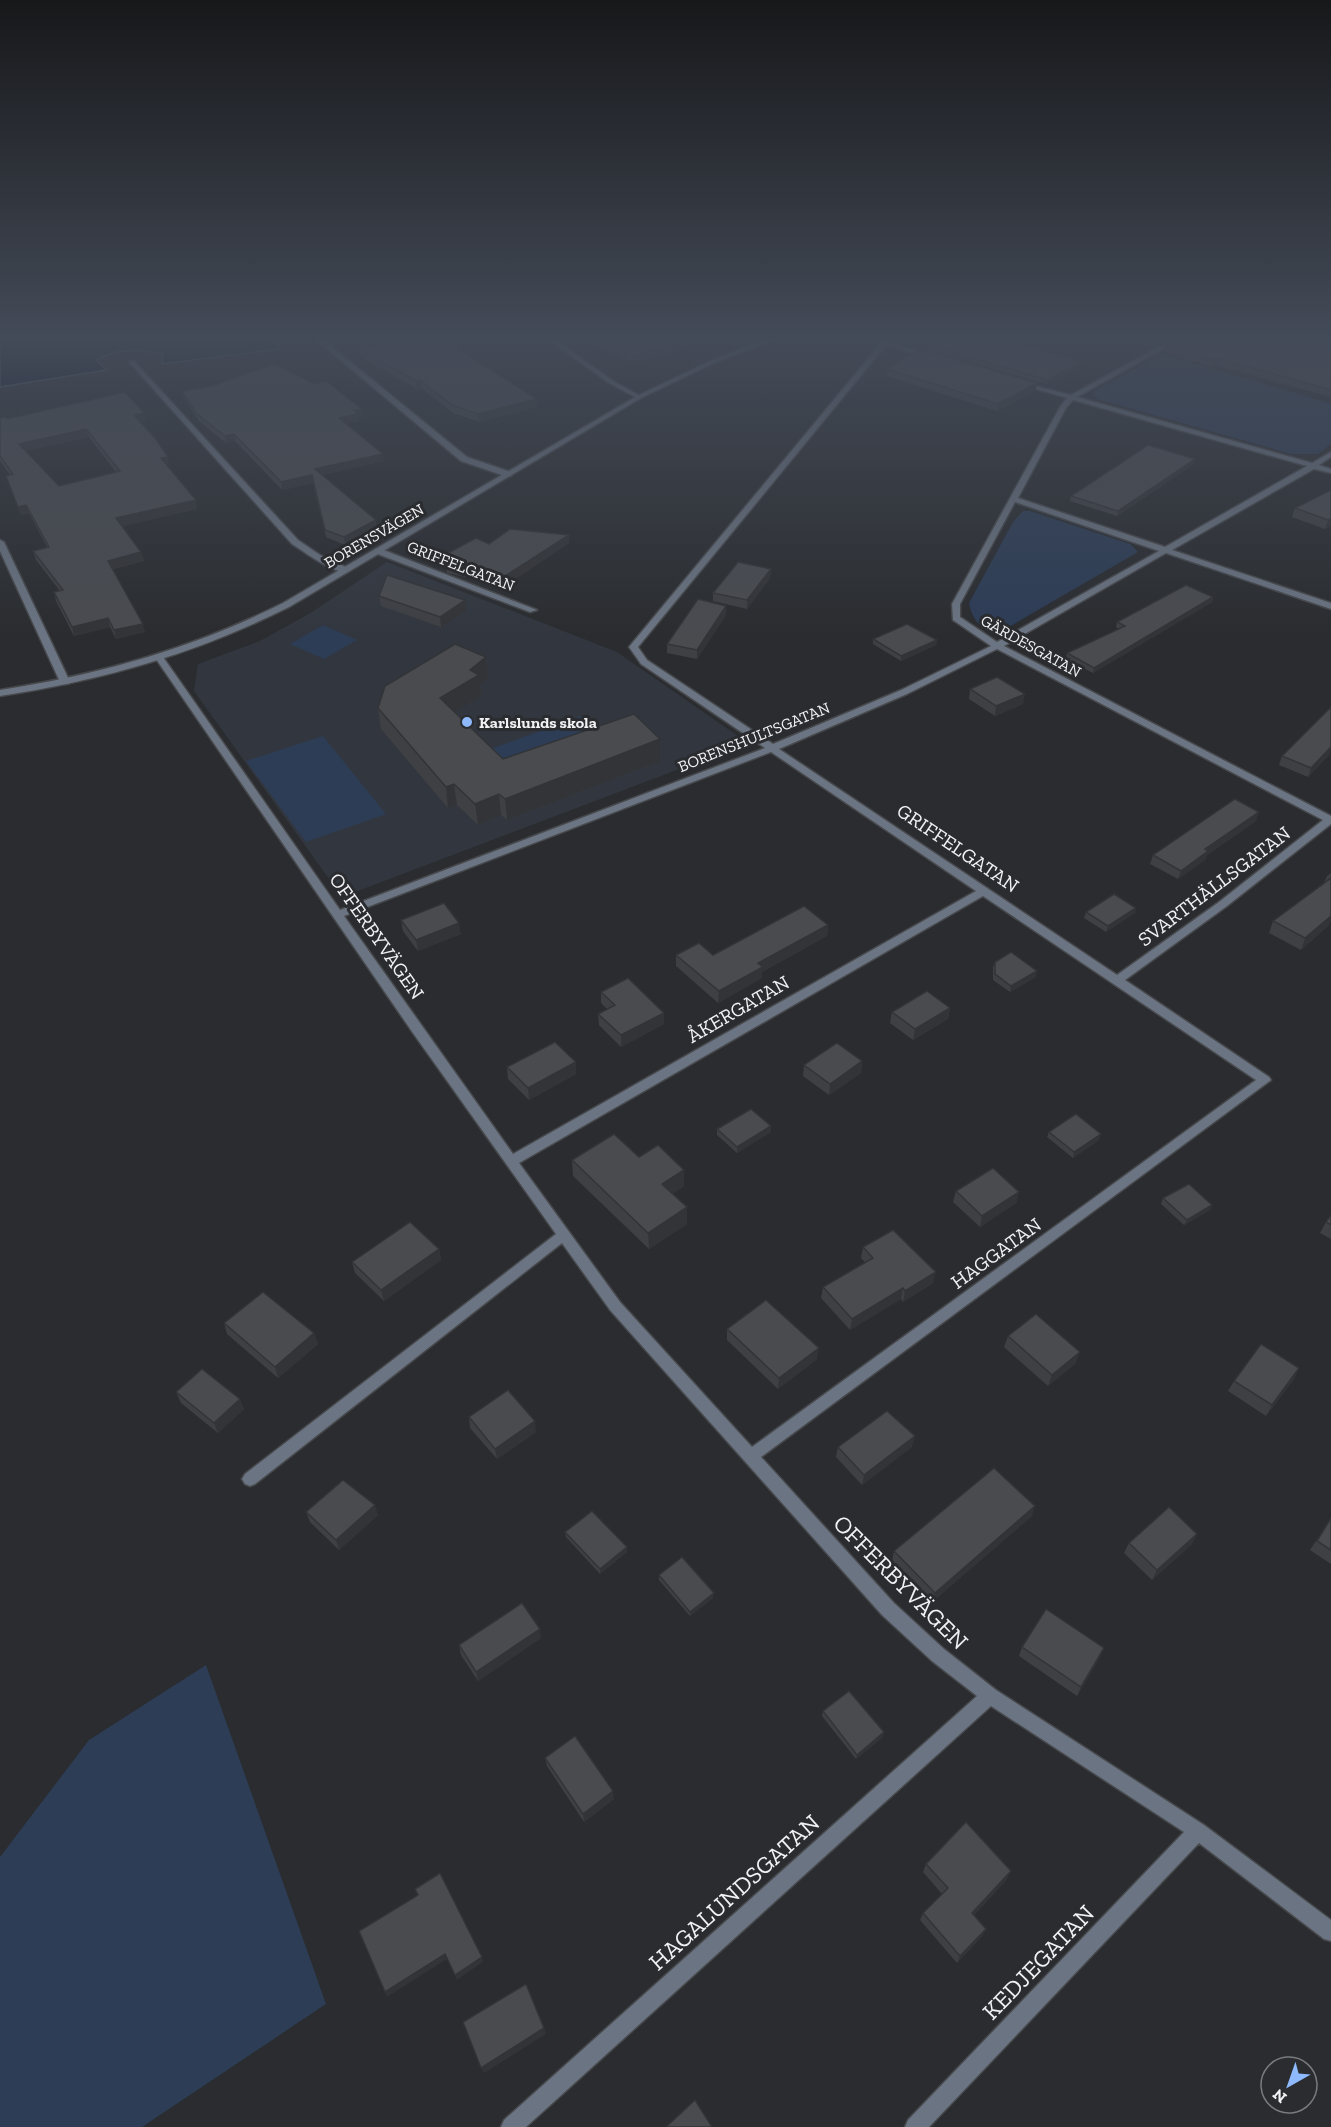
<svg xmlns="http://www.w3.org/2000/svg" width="1331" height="2127" font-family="'Zilla Slab',serif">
<rect width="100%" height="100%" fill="#2a2c2f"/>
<path fill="#32373f" d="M387,562L617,652L748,743L342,897L194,691L198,664L260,641L312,612Z"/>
<g fill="#2d3d56">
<path d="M1163,354L1331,404V444L1318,454H1291L1097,399L1093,392Z"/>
<path d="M1023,511H1030L1130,544L1138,552L1002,631C982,632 973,622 969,603L1013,522Z"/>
<path d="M323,625L357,640L324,659L290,644Z"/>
<path d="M584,715L609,737L509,775L485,751Z"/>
<path d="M323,736L386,814L306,842L246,761Z"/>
<path d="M206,1665L326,2004L142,2127H0V1857L89,1740Z"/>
</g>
<path fill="#04132c" stroke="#4b5668" stroke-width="1.5" d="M0,338H270L280,344L279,349L162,364L163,354C137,350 119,347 96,360L107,370L0,387Z"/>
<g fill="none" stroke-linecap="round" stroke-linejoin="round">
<defs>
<g id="minor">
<path d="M314,338H321L467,457L511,472V476H505L461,461Z"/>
<path d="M546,338H553L613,381L642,397L637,398L609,383Z"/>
<path d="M868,338H878L932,356L929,358L886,345L638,647L647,660L773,744L901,690L991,646L953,620L952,604L1060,407L1067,398L1019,384V382L1071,395L1175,338H1183L1077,397L1312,463L1331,452V457L1319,465L1331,469V473L1314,469L1172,550L1331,603V609L1166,553L1004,646L1331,816V824L1227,906L1125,980L1269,1077L1271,1080L761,1457L894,1603L944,1649L996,1690L1204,1825L1331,1920V1941L1324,1939L1199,1843L929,2127H905L908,2120L1184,1832L991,1706L526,2127H501L504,2120L977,1696L932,1661L882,1615L610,1310L562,1243L255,1484L250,1486L245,1484L242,1479L245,1474L556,1234L413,1033L156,659L160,656L163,657L340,910L765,748L641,664L629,647L881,343ZM1073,400L1307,466L1165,547L1018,498L1066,408ZM1015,502L1159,551L997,642L960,617V604ZM997,649L1323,820L1219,902L1117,975L779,749L907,694ZM771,752L976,891L513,1154L344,916ZM983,896L1256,1080L752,1447L620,1302L519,1163Z"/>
<path d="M130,361H134L298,540L320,555L348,568V572C332,573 306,553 292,544L130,363Z"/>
<path d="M0,540L4,542L70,682L68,684H62L60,682L0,551Z"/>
<path d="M375,549H381L537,610L530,612L375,553Z"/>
</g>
<path id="tertiary" d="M769,338H778L714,363L641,398L289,607C195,654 103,680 0,696V690C101,674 191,649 283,603L637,396L710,361Z"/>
</defs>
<use href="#minor" stroke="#46484b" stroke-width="3"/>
<use href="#tertiary" stroke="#46484b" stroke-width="3"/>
<use href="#minor" fill="#6b7482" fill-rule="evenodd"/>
<use href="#tertiary" fill="#6b7482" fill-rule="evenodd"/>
</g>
<g fill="#3f4044" fill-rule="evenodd">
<path d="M581,338H710L636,363L587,343Z"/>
<path d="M1122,338H1170L1152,348Z"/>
<path d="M1331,338V397L1215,365L1212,367L1164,351L1165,344Z"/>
<path d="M928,345L1081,362L1080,366L1047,384L927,350Z"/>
<path d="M360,349L537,407L479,422L453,413L421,388L417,389L361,357Z"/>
<path d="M887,369L1036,390L997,411L886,376Z"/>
<path d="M182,391L363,416L359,417V421L346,424L384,461L322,475L377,528L345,545L326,537L313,483L282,490L235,441L226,443L199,421L184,398Z"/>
<path d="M0,418L7,419L146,421L141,422L170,465H167L197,509L122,526L141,552L144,561L113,569L145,632L116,639L110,627L74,636L56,601L54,592L60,591L36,560L33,551L47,547L29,513L21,515L6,476L10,475L0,461ZM89,437L116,472L59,486L25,451Z"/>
<path d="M1194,464L1117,516L1070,501L1071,496Z"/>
<path d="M1331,490V526L1325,529L1292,517L1295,508Z"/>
<path d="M569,535V543L506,585L447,573L446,564L449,562L448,553L489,544Z"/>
<path d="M771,569L770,578L747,609L713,601V593Z"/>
<path d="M379,596L466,611L441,627L381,606Z"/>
<path d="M1213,597L1212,602L1093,673L1066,659L1067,653L1119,629L1116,627L1117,622Z"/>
<path d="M726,606V615L697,659L667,653V644Z"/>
<path d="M873,639L937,640L936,645L901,661L873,644Z"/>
<path d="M486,657L488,678L480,684L481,696L454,712L503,759L660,761L507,820L501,815L478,825L457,805L448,808L381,729L378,708Z"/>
<path d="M970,689L1023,704L995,716L969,699Z"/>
<path d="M1330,754L1308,777L1279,765L1282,756Z"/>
<path d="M1256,821L1207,855L1205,860L1178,879L1150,864L1153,855Z"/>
<path d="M1331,873L1329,925L1301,950L1269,933L1273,921L1324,883L1327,876Z"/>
<path d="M1086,912L1135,913L1106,932L1084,918Z"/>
<path d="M401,920L461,934L418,951L403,931Z"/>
<path d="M828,925L827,936L762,972V978L718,1003L676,966V955H713Z"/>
<path d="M995,962L1036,977L1010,992L993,980V967Z"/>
<path d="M601,992L664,1013V1024L621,1047L599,1025L598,1014L607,1009L601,1003Z"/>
<path d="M950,1008L948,1019L913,1040L890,1023L892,1012Z"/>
<path d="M862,1061L861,1073L829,1095L803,1076L804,1065Z"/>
<path d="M576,1062V1074L529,1100L508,1079L507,1067Z"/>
<path d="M771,1126V1132L737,1153L717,1135V1129Z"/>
<path d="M1049,1132L1099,1140L1073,1158L1047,1137Z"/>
<path d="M639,1157L684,1186L672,1194L687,1207V1224L649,1249L573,1176L572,1160Z"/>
<path d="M956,1191L1019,1192L1016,1203L980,1227L953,1202Z"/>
<path d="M1163,1198L1212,1205L1210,1210L1184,1225L1161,1204Z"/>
<path d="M1331,1215V1239L1320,1233L1326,1222Z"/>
<path d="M863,1247L933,1283L903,1302L901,1299L850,1330L821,1298L823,1287L865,1262L861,1258Z"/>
<path d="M439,1249L441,1260L384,1301L355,1273L352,1262Z"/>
<path d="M224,1323L314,1333L318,1344L278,1378L227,1334Z"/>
<path d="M727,1329L817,1359L778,1389L727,1340Z"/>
<path d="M1008,1336L1076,1363L1048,1386L1004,1347Z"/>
<path d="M1299,1368L1294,1379L1266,1416L1228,1391L1234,1381Z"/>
<path d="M176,1392L244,1409L218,1433L181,1403Z"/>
<path d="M469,1417L536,1432L497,1459L470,1428Z"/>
<path d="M838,1447H912L862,1485L836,1457Z"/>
<path d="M306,1512L378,1515L339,1550L310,1522Z"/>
<path d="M1032,1516L932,1602L892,1561L894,1551Z"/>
<path d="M1331,1518V1564L1310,1550Z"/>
<path d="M565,1532L627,1552L600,1574L566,1537Z"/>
<path d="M1197,1534L1192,1544L1152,1580L1124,1553L1129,1543Z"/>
<path d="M659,1575L713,1598L690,1616L659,1580Z"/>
<path d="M541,1638L478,1681L461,1655L459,1645Z"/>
<path d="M1022,1647L1104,1648L1077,1696L1019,1656Z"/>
<path d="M823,1711L883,1737L856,1759L822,1716Z"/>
<path d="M545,1758L614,1799L584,1822L547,1766Z"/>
<path d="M926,1864L1007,1879L974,1915L986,1929L982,1936L957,1963L920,1920L923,1913L942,1894L923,1872Z"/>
</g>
<g fill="#333437">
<path d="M690,338H710L636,363V356Z"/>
<path d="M1159,338H1170L1152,348L1154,341Z"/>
<path d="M1217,358L1215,365L1212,367L1213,360Z"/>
<path d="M1081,362L1080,366L1047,384L1048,380Z"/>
<path d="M420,380L421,388L417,389L416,381Z"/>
<path d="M1037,383L1036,390L997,411L998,404Z"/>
<path d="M537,399V407L479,422L478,414Z"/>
<path d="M362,409L363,416L359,417V421L340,425L339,418L354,410Z"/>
<path d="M144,413L146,421L136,423L134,415Z"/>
<path d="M86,429L89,437L21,452L19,444Z"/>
<path d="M234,434L235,441L226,443L225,436Z"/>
<path d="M383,454L384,461L316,477L315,469Z"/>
<path d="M168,457L170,465L163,466L161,458Z"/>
<path d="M1195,459L1194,464L1117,516L1118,511Z"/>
<path d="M312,475L313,483L282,490L281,482Z"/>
<path d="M196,500L197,509L118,527L116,518Z"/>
<path d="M26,505L29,513L21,515L18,507Z"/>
<path d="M1331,518V526L1325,529L1328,520Z"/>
<path d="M376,520L377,528L345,545L344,537Z"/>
<path d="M569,535V543L506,585L505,576Z"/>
<path d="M141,552L144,561L111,569L108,561Z"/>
<path d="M771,569L770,578L747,609V600Z"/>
<path d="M1213,597L1212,602L1093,673L1094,668Z"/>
<path d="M465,600L466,611L441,627L440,617Z"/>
<path d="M726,606V615L697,659V650Z"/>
<path d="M108,618L110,627L74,636L72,627Z"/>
<path d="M143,624L145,632L116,639L114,630Z"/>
<path d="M937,640L936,645L901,661V656Z"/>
<path d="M486,657L488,678L480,684L481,696L443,719L440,698L470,670Z"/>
<path d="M1025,694L1023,704L995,716L996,706Z"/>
<path d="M660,739V761L507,820L505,799Z"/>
<path d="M1331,745L1330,754L1308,777L1311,768Z"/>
<path d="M454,784L457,805L448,808L446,787Z"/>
<path d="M499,794L501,815L478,825L475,804Z"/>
<path d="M1259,812L1256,821L1207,855L1205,860L1178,879L1181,871L1205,849Z"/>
<path d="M1136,908L1135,913L1106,932L1108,926Z"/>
<path d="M1331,911V920L1329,925L1301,950L1305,938Z"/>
<path d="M459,923L461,934L418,951L416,940Z"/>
<path d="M828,925L827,936L762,972V978L718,1003L719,991L758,963Z"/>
<path d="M1037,971L1036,977L1010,992L1011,986Z"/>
<path d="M950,1008L948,1019L913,1040L915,1029Z"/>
<path d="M664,1013V1024L621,1047V1035Z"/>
<path d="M862,1061L861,1073L829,1095L830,1084Z"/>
<path d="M576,1062V1074L529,1100L528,1088Z"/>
<path d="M771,1126V1132L737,1153V1147Z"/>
<path d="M1101,1134L1099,1140L1073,1158L1074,1152Z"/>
<path d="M684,1170V1186L662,1201V1184Z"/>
<path d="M1019,1192L1016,1203L980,1227L982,1216Z"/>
<path d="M1212,1205L1210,1210L1184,1225L1187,1220Z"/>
<path d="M687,1207V1224L649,1249L648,1233Z"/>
<path d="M439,1249L441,1260L384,1301L381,1290Z"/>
<path d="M936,1272L933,1283L903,1302L905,1291Z"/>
<path d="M903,1288L901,1299L850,1330L852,1319Z"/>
<path d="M314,1333L318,1344L278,1378L275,1367Z"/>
<path d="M819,1348L817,1359L778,1389L779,1378Z"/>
<path d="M1080,1352L1076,1363L1048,1386L1052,1375Z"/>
<path d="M1299,1368L1294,1379L1266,1416L1272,1405Z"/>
<path d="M240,1399L244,1409L218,1433L214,1423Z"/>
<path d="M535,1421L536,1432L497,1459L495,1449Z"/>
<path d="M915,1436L912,1447L862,1485L864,1475Z"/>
<path d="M375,1505L378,1515L339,1550L336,1540Z"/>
<path d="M1035,1506L1032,1516L932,1602L935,1593Z"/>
<path d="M1197,1534L1192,1544L1152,1580L1157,1570Z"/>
<path d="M627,1547V1552L600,1574V1569Z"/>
<path d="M714,1593L713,1598L690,1616V1612Z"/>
<path d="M540,1629L541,1638L478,1681L476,1672Z"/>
<path d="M1104,1648L1100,1658L1077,1696L1081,1687Z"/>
<path d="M884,1732L883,1737L856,1759L857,1755Z"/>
<path d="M613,1791L614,1799L584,1822L583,1814Z"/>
<path d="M1011,1871L1007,1879L969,1920L972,1913Z"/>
<path d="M986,1929L982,1936L957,1963L960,1956Z"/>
<path d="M445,1954L447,1959L387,1997L385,1992Z"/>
<path d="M482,1957L483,1962L457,1980L455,1975Z"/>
<path d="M544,2028L546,2034L484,2073L481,2068Z"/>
</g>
<g fill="#494b4f" stroke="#333437" stroke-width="1.5" fill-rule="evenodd">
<path d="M402,338H441L537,399L478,414L452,405L420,380L416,381L360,349Z"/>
<path d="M593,338H690L636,356Z"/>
<path d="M939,338H996L1081,362L1048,380L928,345Z"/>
<path d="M1146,338H1159L1154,341Z"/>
<path d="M1177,338H1331V390L1217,358L1213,360L1165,344Z"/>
<path d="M919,349L1037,383L998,404L887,369Z"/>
<path d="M274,364L315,384L326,381L362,409L354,410L358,414L339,418L383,454L315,469L376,520L344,537L325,530L312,475L281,482L234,434L225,436L197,414L182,391L212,386Z"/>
<path d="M125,392L144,413L134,415L155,438L168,457L161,458L196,500L116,518L141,552L108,561L143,624L114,630L108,618L72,627L54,592L63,590L33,551L49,547L26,505L18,507L6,476L13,474L0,456V418L5,417L7,419ZM86,429L120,471L59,486L19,444Z"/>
<path d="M1148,445L1195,459L1118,511L1071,496Z"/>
<path d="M1331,490V518L1328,520L1295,508Z"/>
<path d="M510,529L569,535L505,576L446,564L457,557L448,553L476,538L489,544Z"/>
<path d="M738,562L771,569L747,600L713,593Z"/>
<path d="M387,575L465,600L440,617L379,596Z"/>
<path d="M1186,585L1213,597L1094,668L1067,653L1125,626L1117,622Z"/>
<path d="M698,599L726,606L697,650L667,644Z"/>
<path d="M907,624L937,640L901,656L873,639Z"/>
<path d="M455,644L486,657L470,670L479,675L440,698L503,759L634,714L660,739L505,799L499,794L475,804L454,784L446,787L378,708L385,686Z"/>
<path d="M997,677L1025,694L996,706L970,689Z"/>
<path d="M1331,707V747L1311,768L1282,756Z"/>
<path d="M1235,799L1259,812L1205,849L1208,851L1181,871L1153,855Z"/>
<path d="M1331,878V916L1305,938L1273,921Z"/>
<path d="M1114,894L1136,908L1108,926L1086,912Z"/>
<path d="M444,903L459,923L416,940L401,920Z"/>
<path d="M804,906L828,925L758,963L763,967L719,991L676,955L699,943L713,955Z"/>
<path d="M1011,952L1037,971L1011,986L995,974V962Z"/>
<path d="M628,978L664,1013L621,1035L598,1014L615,1005L601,992Z"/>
<path d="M927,991L950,1008L915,1029L892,1012Z"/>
<path d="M555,1042L576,1062L528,1088L507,1067Z"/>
<path d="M837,1043L862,1061L830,1084L804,1065Z"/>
<path d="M751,1109L771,1126L737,1147L717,1129Z"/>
<path d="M1076,1114L1101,1134L1074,1152L1049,1132Z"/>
<path d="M614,1134L639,1157L658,1145L684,1170L662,1184L687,1207L648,1233L572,1160Z"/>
<path d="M993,1168L1019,1192L982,1216L956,1191Z"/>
<path d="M1189,1184L1212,1205L1187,1220L1163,1198Z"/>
<path d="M1331,1215V1225L1326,1222Z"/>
<path d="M410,1222L439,1249L381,1290L352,1262Z"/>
<path d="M893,1230L936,1272L905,1291L903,1288L852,1319L823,1287L873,1258L863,1247Z"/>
<path d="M263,1292L314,1333L275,1367L224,1323Z"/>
<path d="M766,1300L819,1348L779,1378L727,1329Z"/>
<path d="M1036,1314L1080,1352L1052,1375L1008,1336Z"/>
<path d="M1261,1344L1299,1368L1272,1405L1234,1381Z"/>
<path d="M202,1369L240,1399L214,1423L176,1392Z"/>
<path d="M508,1390L535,1421L495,1449L469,1417Z"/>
<path d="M887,1411L915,1436L864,1475L838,1447Z"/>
<path d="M994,1468L1035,1506L935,1593L894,1551Z"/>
<path d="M343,1480L375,1505L336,1540L306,1512Z"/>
<path d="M1169,1507L1197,1534L1157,1570L1129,1543Z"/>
<path d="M592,1511L627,1547L600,1569L565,1532Z"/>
<path d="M1331,1518V1550L1317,1541Z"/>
<path d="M682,1557L714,1593L690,1612L659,1575Z"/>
<path d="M522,1603L540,1629L476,1672L459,1645Z"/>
<path d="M1046,1609L1104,1648L1081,1687L1022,1647Z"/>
<path d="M849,1691L884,1732L857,1755L823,1711Z"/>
<path d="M575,1736L613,1791L583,1814L545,1758Z"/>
<path d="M966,1822L1011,1871L972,1913L986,1929L960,1956L923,1913L948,1888L926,1864Z"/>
<path d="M440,1873L482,1957L455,1975L445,1954L385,1992L359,1931L418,1895L415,1889Z"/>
<path d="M526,1984L544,2028L481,2068L463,2022Z"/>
<path d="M695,2100L712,2127H666Z"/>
</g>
<linearGradient id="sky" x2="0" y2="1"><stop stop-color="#17181a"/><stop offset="0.53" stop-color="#444b58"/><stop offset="1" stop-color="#444b58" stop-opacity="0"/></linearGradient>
<rect width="1331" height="636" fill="url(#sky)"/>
<circle fill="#8eb9fd" stroke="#2a2c2f" stroke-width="2" cx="467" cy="722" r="6"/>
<g text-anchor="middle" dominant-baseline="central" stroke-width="6" stroke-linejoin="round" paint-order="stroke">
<g font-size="16" fill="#f1f2f4" stroke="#2a2c2f">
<text transform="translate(374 536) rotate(-30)">BORENSVÄGEN</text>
<text transform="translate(461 566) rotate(21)">GRIFFELGATAN</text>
<text transform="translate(1031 646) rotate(29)">GÄRDESGATAN</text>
<text transform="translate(754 737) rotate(-22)">BORENSHULTSGATAN</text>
</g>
<g font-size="16" font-weight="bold" fill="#f1f2f4" stroke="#2a2c2f" text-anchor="start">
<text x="479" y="722">Karlslunds skola</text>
</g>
<g font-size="20" fill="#f1f2f4" stroke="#2a2c2f">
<text transform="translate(958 848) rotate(34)">GRIFFELGATAN</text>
<text transform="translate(1214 886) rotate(-37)">SVARTHÄLLSGATAN</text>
<text transform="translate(377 936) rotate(55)">OFFERBYVÄGEN</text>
<text transform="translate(738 1009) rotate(-30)">ÅKERGATAN</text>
<text transform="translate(996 1253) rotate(-36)">HAGGATAN</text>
</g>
<g font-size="24" fill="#f1f2f4" stroke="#2a2c2f">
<text transform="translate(901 1582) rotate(45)">OFFERBYVÄGEN</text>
<text transform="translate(734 1892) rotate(-42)">HAGALUNDSGATAN</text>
<text transform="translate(1038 1962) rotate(-46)">KEDJEGATAN</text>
</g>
</g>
<g transform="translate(1289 2085) rotate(220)"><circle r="28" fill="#2a2c2f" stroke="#7a7b7e" stroke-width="1.5"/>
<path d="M0-4.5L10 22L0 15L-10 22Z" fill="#8eb9fd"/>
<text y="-9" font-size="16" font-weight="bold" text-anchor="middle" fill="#f1f2f4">N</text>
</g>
</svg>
